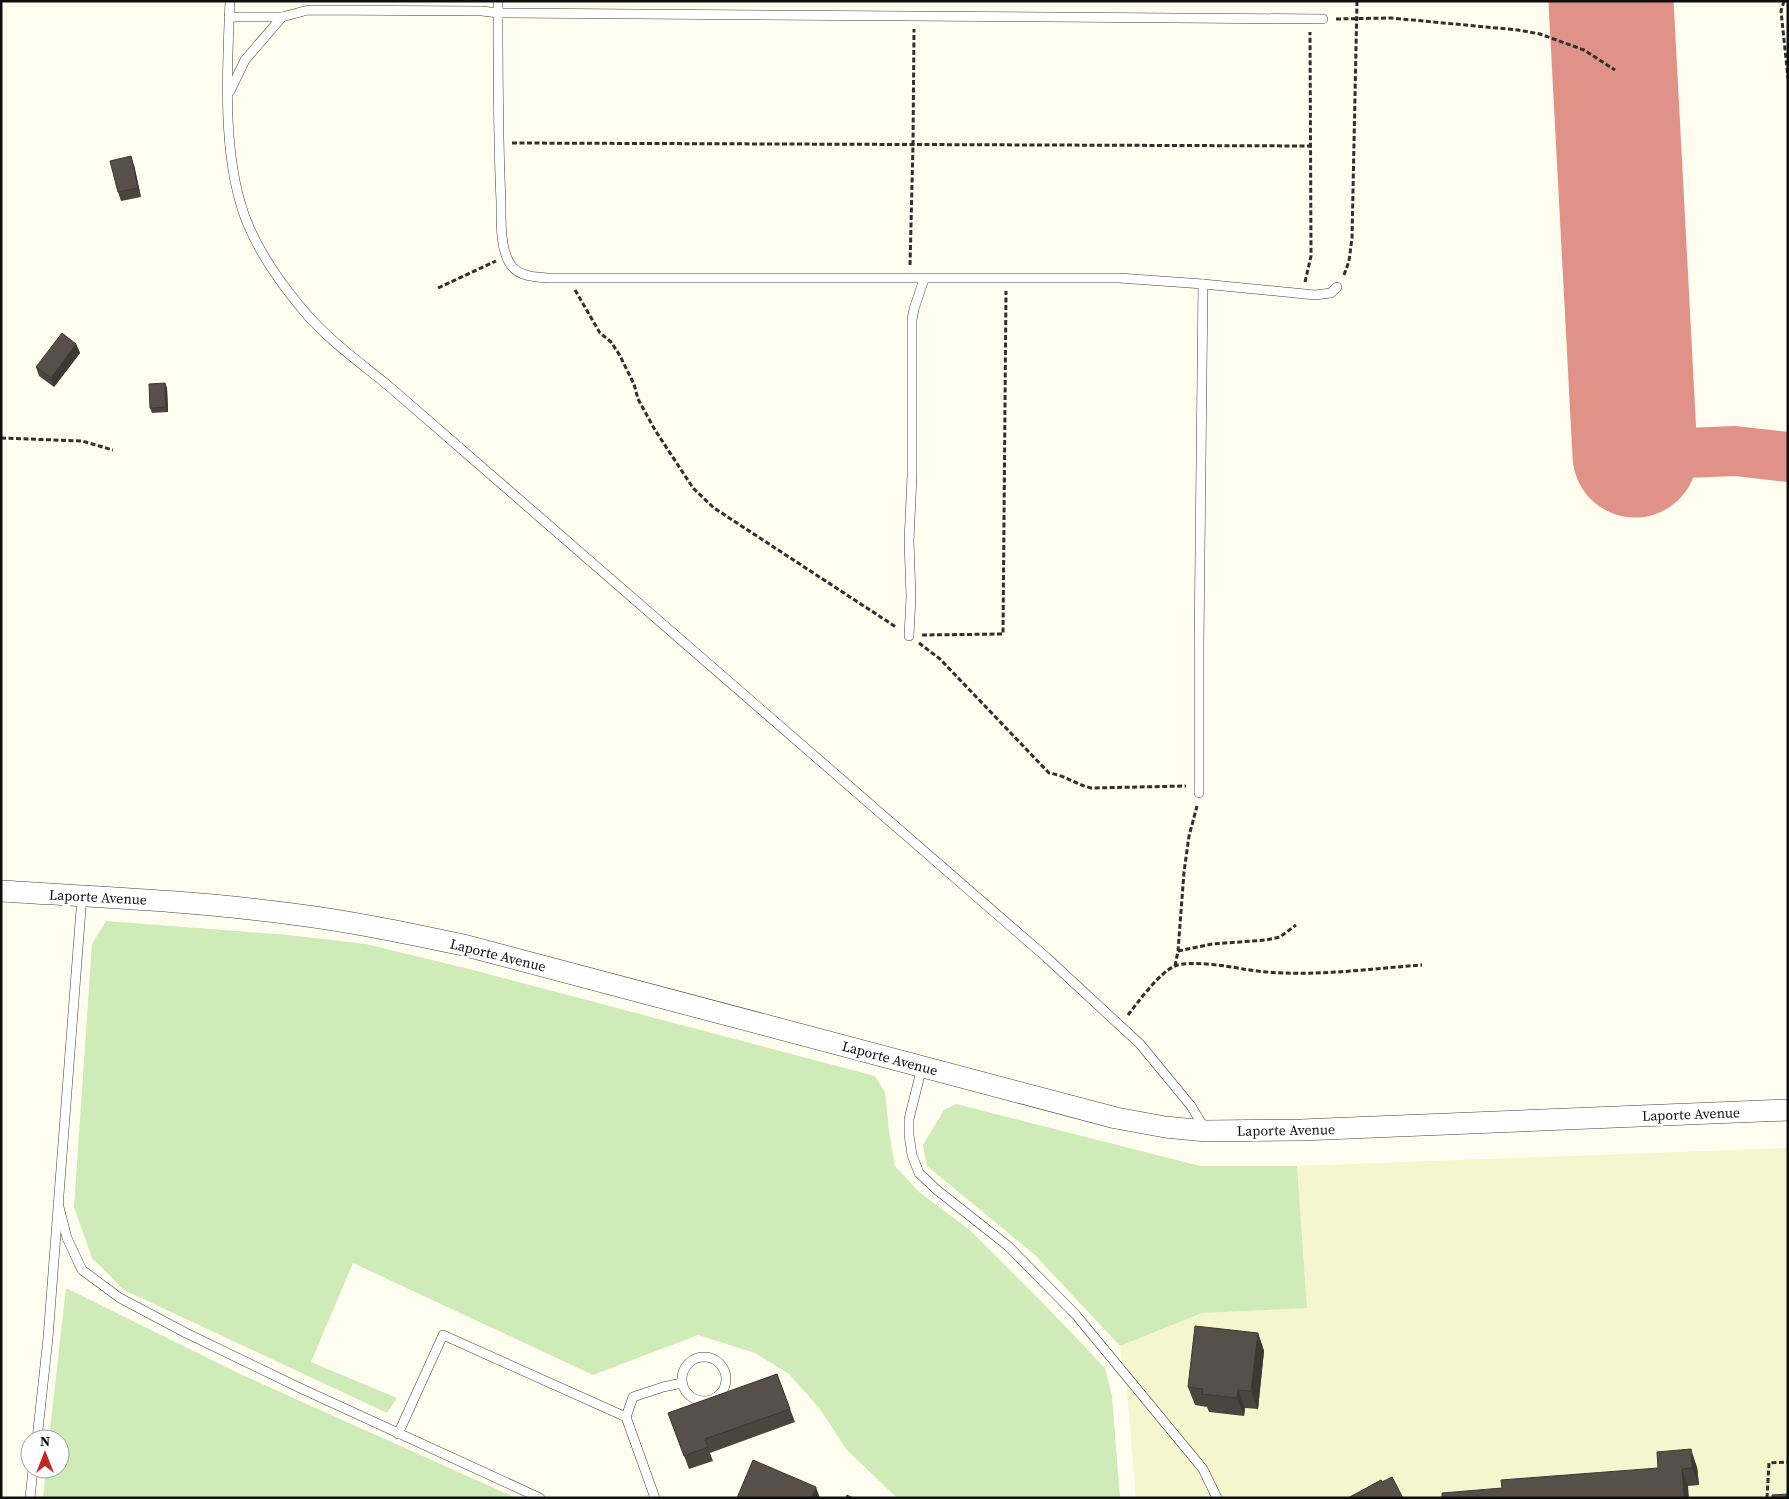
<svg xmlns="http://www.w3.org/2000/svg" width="1789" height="1499" font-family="'Source Serif 4',serif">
<rect width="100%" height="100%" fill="#fffdef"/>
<path fill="#f6f6ce" d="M1788,1148V1498H1136L1127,1392L1120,1346L1202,1313L1307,1308L1297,1166Z"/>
<g fill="#ceebb8">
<path d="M106,921L289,935L366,944L469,969L875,1076L885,1092L889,1132L895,1166L919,1192L971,1231L1043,1303L1105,1368L1112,1396L1120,1498H897L846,1449L820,1409L789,1374L755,1353L698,1335L593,1375L353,1263L311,1362L397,1398L387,1413L124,1290L92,1258L74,1207L92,944Z"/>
<path d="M956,1104L1200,1166H1297L1307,1308L1202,1313L1120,1346L1035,1255L927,1166L923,1145L944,1110Z"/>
<path d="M66,1288L238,1373L516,1498H43L46,1469H60V1439H49Z"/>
</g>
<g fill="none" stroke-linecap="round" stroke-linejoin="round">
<path stroke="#e09288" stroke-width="50" d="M1635,455L1735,451L1788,457"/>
<path stroke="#e09288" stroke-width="125" d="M1611,1L1635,455"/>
<defs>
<g id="service">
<path d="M230,1C227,71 221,163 249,227C262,257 282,285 303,310C328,340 361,363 391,388L1046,957L1140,1044L1191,1106L1205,1129"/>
<path d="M498,1V13L1323,19"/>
<path d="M229,17H282L308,10L482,11L498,13C498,76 498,139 501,201C501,219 500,251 511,265C519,277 536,277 549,278H1119L1203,284L1199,643V793"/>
<path d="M230,91L245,60L282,17"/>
<path d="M1203,284L1315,295L1331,293L1337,287"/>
<path d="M909,636L911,597L909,541L912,476V320L914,309L924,279"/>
<path d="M922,1067L909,1119V1135L912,1155L919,1173L937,1190L1008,1246L1076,1315L1203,1469L1217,1498"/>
<path d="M58,1203L67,1238L82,1270L120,1298L186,1333L300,1388L540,1498"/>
<circle cx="704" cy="1379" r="22"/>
<path d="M626,1417L633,1397L663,1387L682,1383"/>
<path d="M398,1434L443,1335L626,1417L655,1498"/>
<path d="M37,1439L48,1338L82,896"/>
<path d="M30,1498L33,1469"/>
</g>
<path id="tertiary" d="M1,891C98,897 195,901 292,914C349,921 406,933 463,945L1116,1118L1165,1127L1206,1131L1301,1130L1788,1110"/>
</defs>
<use href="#service" stroke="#414141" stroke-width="10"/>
<use href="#tertiary" stroke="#414141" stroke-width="22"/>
<g stroke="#303030" stroke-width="3" stroke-dasharray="5 2.5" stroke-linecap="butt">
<path d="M1784,1L1781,11L1788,78"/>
<path d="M1336,19L1391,18L1518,30L1540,34L1584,50L1615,70"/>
<path d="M512,143L1311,146"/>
<path d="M910,265L913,144L914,29"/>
<path d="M1344,275L1349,261L1352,238L1357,1"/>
<path d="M1305,282L1311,256L1310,32"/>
<path d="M438,288L496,261"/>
<path d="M575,290L600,333L611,342L619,354L634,384L638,399L655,430L693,488L714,508L896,627"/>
<path d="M1,438L82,441L113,450"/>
<path d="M922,635L1003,634L1006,291"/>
<path d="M919,643L940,659L1049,773C1067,776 1075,784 1091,788L1186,786"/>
<path d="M1178,951L1212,944L1266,940L1280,937L1296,925"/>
<path d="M1175,966L1178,951L1184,872L1189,836L1197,806"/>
<path d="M1128,1015C1138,1002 1160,972 1175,966C1189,960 1228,966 1243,969C1302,979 1364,969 1422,965"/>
<path d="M1767,1498L1769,1463L1788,1462"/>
</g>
<use href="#service" stroke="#fff" stroke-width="9"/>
<use href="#tertiary" stroke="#fff" stroke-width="21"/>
</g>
<g fill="#4b4540">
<path d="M134,165L141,197L121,201L118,192Z"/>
<path d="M76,344L80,353L54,387L39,376L36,367Z"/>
<path d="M165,383L167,388L168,412L152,413L150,408Z"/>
<path d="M1258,1333L1264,1351L1258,1409L1245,1408L1244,1416L1209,1412L1207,1407L1195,1405L1188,1387Z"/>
<path d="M777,1374L795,1422L710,1453L713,1461L689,1469L668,1413Z"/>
<path d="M1697,1467L1699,1485L1688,1486L1502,1488L1658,1468Z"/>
</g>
<g fill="#3d3834">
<path d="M131,156L134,165L141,197L138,188Z"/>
<path d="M76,344L80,353L54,387L51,378Z"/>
<path d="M165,383L167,388L168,412L166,407Z"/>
<path d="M1258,1333L1264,1351L1258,1409L1251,1391Z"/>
<path d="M1238,1390L1245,1408L1244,1416L1237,1398Z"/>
<path d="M1691,1449L1697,1467L1699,1485L1692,1468Z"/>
<path d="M1682,1469L1688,1486L1689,1498H1684Z"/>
<path d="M816,1487L820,1498H811Z"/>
</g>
<g fill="#57504a" stroke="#3d3834">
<path d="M131,156L138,188L118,192L110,161Z"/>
<path d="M62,333L76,344L51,378L36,367Z"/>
<path d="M165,383L166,407L150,408L149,384Z"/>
<path d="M1195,1326L1258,1333L1251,1391L1238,1390L1237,1398L1202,1394L1203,1389L1188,1387Z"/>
<path d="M777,1374L790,1409L705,1439L708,1447L684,1456L668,1413Z"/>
<path d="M1691,1449L1692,1468L1682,1469L1684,1498H1438L1442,1497V1493L1502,1488L1501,1480L1658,1468L1657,1452Z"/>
<path d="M753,1460L816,1487L811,1498H737Z"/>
<path d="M1392,1477L1403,1498H1348L1381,1480L1382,1482Z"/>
<path d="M1788,1494V1498H1772V1495Z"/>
<path d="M847,1495L853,1498H846Z"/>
</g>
<g text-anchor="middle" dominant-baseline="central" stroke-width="5" stroke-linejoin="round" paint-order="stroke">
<g font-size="14" fill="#0e0e0e" stroke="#fff">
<text transform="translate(98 897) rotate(3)">Laporte Avenue</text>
<text transform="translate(498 955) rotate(14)">Laporte Avenue</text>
<text transform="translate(890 1058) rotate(15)">Laporte Avenue</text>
<text transform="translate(1691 1114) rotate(-2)">Laporte Avenue</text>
<text transform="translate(1286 1130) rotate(-1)">Laporte Avenue</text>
</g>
</g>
<rect width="1789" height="1499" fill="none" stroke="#0e0e0e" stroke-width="5"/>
<g transform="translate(45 1454)"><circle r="24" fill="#ffffff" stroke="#9f9f9f"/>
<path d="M0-4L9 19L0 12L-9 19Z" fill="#c22822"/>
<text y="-8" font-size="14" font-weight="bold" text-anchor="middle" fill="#0e0e0e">N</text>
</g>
</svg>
